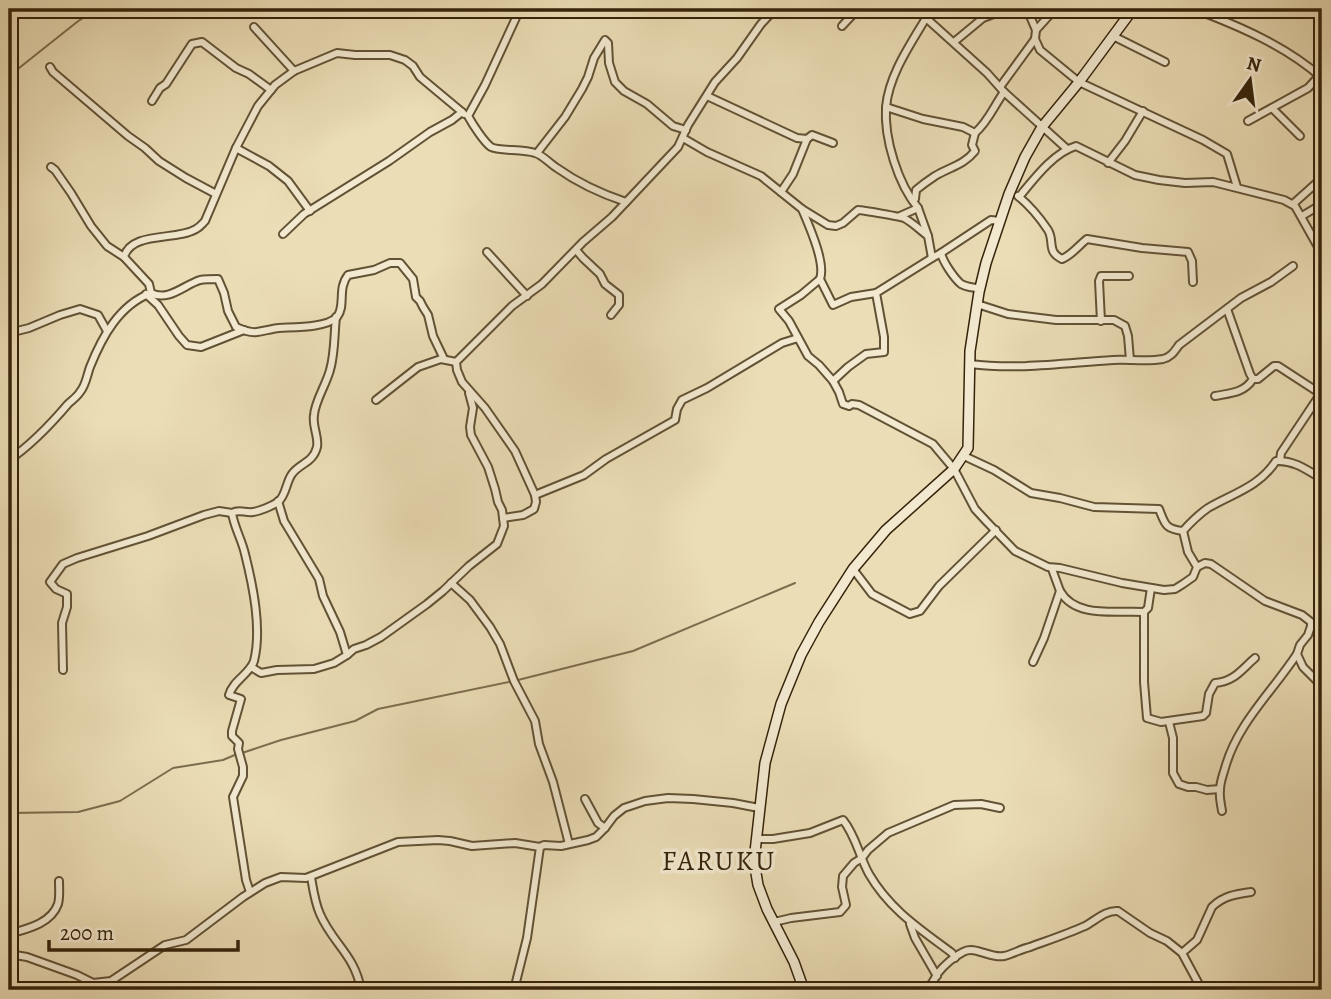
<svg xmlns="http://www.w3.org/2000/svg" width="1331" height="999" font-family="Alegreya,serif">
<rect width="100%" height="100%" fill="#ebddb6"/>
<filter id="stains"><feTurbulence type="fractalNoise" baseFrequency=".00286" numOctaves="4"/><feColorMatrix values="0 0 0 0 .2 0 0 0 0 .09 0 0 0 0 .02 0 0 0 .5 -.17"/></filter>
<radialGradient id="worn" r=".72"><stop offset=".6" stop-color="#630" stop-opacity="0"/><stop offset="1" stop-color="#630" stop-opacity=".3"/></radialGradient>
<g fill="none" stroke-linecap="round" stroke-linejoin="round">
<g stroke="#7d6d4e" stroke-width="2">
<path d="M9,76L77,22L96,9"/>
<path d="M242,753L281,740L355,721L378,709L514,681L633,651L795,583"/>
<path d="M9,813L78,812L120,801L173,768L223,760L237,754"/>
</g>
<defs>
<g id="street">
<path d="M520,9L485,85L468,116C473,125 484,142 491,147C498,151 524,149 535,153C543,155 550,164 557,168C578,183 602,194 626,202"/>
<path d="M916,9L987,73L1004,92L1067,149"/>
<path d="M1027,9L1036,30L1035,39L1040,50L1079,82L1203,140L1227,154L1237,187"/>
<path d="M1194,9C1239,26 1286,46 1322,78"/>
<path d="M842,26L858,9"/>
<path d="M254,27L294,71"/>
<path d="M1036,30L1055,9"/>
<path d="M1113,36L1165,62"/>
<path d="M954,42L983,18L1007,9"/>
<path d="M50,67L53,72L128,136L145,148L159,161L186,178L216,194"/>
<path d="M1000,87L1035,39"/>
<path d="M707,96L797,138L807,139L812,135L833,143"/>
<path d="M152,101L160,88L166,84L192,44L202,42L236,68L249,74L271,90"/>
<path d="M886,107C889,75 910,45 926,18"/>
<path d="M1272,108L1300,136"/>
<path d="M1248,121L1308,88L1320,75"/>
<path d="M683,138L707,152L761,176L802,209L828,225L836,226L843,223L858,210C863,210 901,217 904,218C913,223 920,230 928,236L932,258L941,253C943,262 954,278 961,284C967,287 974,288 980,288"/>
<path d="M236,148L258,106L275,85L294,71L337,53L355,55H390L405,60L413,66L420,77L462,112"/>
<path d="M537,153L565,117L582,89L588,77L594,58L605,40L608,43L609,63L615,82L624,91L647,104L673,126L686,130"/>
<path d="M1108,163L1125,141L1143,111"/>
<path d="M51,167L55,170L71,193L91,226L107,246L124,257L149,284L151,293"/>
<path d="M781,192L793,174L807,139"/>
<path d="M1018,196C1029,205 1040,218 1048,230C1055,242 1046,251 1062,259C1072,255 1078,246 1087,239L1142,248L1188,252L1192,261L1193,282"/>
<path d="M1019,197C1034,179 1053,153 1076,146L1135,175L1159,180L1185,183L1213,182L1284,200L1295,206L1322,254"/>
<path d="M913,201L915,199L916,190C922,185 929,180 935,176C950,167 964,165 975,151L972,145L975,133"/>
<path d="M1293,204L1322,178"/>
<path d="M918,208L928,236"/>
<path d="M802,209C809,226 826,263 820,279"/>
<path d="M900,216L918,208C898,184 884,139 886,107L923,119L963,127L975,133C988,122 994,106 1004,92"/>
<path d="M1302,216L1322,204"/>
<path d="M283,234L304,214L389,161L430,132L452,120L462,112L464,114"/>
<path d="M576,250L583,258L600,274L605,284L619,295V305L611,315"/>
<path d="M487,252L527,296"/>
<path d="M941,253L991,220L1000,221"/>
<path d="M124,257C131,231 176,241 196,229C200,227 202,224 205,221L236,148L269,166L288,181L310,211"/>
<path d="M876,293L851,297L833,305L820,279L801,295L779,309L789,321L808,356L819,365L833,381L839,392L843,404L849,406L852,404L859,405L933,444L954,469L975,509L987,522L1015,551L1048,567L1060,568L1122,583L1164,590L1175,589L1183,584L1193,577L1197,567L1188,552L1183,531C1191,522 1198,515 1208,508C1234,493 1259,487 1276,461C1294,460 1307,470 1322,479"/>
<path d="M146,294L158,305L179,336L187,345L201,347L244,330"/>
<path d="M977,304L1008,314L1056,320H1114L1125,326L1128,336L1130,360"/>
<path d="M1227,309L1250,374L1253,379H1258L1274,366H1278L1321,394"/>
<path d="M1101,321L1099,281L1101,276H1129"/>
<path d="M9,333L29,328L60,315L80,309L98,315L107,331"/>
<path d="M970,364C1018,370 1065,363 1113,360C1129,359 1147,362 1163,359C1171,357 1174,352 1179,345L1241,298L1271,282L1293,266"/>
<path d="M833,381L848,367L866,354L884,352V337L876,293L932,258"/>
<path d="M1215,396C1231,393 1244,393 1253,379"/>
<path d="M376,400L418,367L441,359L456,362"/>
<path d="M964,456L994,470L1031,493L1060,498L1094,507L1159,509C1165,524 1165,529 1183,531"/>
<path d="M9,460C31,445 51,424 68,404C72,400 77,397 80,392C86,385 87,375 90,367C102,337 119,305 151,293C168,302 184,285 200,280C206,279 212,279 218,279L224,293L228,311L236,327C243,330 250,333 257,332C264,331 271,329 279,328C293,327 326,328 337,317C346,306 337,289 348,275L374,270L390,263H400L413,279L416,297L420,301L423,307L428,315L433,336L444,359"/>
<path d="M1280,460L1281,453L1321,393"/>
<path d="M535,495L584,475L606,459L675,420L677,409L682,400L707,388L782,343L798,338"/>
<path d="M278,501L284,521L319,579L323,596L340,632L347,655"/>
<path d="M503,518L523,515L534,509L536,502L535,495L515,451L485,408L462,382L457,370L456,362L512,306L542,284L583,242L612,217L678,147L688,125L715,82L737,58L761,24L775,9"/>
<path d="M1197,567L1205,563L1211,564L1265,601L1302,615L1311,622V626L1308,635L1300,645L1297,654L1303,667L1322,686"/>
<path d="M853,569L872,594L910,614L920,611L939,586L996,530"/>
<path d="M451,583L470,600L490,627L500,644L514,681L535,721L539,744L553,782L569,844"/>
<path d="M1060,591C1076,619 1116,610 1144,612L1148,608L1151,588"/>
<path d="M1144,612V682L1147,718L1161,722L1203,716L1206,713L1209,694L1215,683C1234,682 1242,669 1255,658"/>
<path d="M1033,662L1044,638L1060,591L1052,569"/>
<path d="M251,667L261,673L277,670L314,669L334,663L347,655L354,649L366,645L381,637L427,604L443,591L469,566L497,544L504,526L502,510L498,502L495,489L488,467L471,435L470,427L473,408L469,393"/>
<path d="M63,670L62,623L67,607V594L56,589L50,582L63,564L77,558L148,536L204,515L219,511L232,513"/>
<path d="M1169,722L1173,738V773L1179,784L1188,787H1196L1207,790L1220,789"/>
<path d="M585,799L598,823L605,828"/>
<path d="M1222,811C1221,804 1219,797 1220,790C1220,782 1223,775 1225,768C1237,724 1272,692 1297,654"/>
<path d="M756,839H773L810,833L843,820C856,836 859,856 869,874C890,910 920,929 952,953L955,958"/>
<path d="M311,877C313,889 315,903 320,914C333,944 355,955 361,990"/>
<path d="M250,892L246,880L233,797L243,776V767L238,749L239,743L232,736V731L241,699L229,695C233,680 250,674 254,661C262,629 253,586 245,554C242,540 234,527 232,513C239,509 245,513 253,512C260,511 272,506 278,502C286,496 286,482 292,474C300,463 313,463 317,447C319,437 312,426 314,415C315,401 326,385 330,370C335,353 334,335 336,317"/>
<path d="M774,922L791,918L840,912L846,905L842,887L843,876L854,863L862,858L868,850L888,833L954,805L981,804L1000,808"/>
<path d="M910,924L915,938L937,976"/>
<path d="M9,934C26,929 51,924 58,904C60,897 59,888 59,881"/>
<path d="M1182,953L1197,940L1212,907C1223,896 1236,894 1251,892"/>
<path d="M9,956L15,955L27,957L77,975L93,983L111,981L165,945L186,940L243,897L265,883L281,877L306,878L398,842L438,840L450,841L472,846L515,843L540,847L544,845L561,846L588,840L596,837L605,828L614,816L624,808L645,801L668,798L693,799L733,803L759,808"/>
<path d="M514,990L527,938L540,847"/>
<path d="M926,990C932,985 934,979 938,973C944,965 955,956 963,952C975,945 990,959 1004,956C1013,954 1021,949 1030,947C1049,940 1067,934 1085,926C1096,920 1106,910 1118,911L1150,933L1167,941L1182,953L1202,990"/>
</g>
<path id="secondary" d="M804,990L794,962L767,909L758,885L754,861L765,763L781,704L801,655L819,622L853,569L886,530L954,469L968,448L970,351L979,292L986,263L1009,194L1025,157L1042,127L1079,82L1133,9"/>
</defs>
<use href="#street" stroke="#625235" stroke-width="10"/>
<use href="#secondary" stroke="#35230a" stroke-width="12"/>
<use href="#street" stroke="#f2e9d0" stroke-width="6"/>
<use href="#secondary" stroke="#f2e9d0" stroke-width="9"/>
</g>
<g text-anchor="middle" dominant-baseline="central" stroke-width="7" stroke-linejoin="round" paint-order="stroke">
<g font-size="28" letter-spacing="2" fill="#35230a" stroke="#f2e9d0">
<text x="719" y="861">FARUKU</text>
</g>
</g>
<rect width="1331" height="999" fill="none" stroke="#ebddb6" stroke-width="35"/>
<rect x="10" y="10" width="1310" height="978" fill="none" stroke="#35230a" stroke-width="3.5"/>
<rect x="18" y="18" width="1296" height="964" fill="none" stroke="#35230a" stroke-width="2"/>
<g transform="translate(1250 80) rotate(14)" stroke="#f2e9d0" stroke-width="5" paint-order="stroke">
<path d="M0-5L12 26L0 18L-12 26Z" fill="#35230a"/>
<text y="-10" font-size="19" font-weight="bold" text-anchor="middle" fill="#35230a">N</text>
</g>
<path d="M49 940v10h189v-10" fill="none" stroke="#35230a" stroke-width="3.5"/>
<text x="60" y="940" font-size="21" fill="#35230a" stroke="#f2e9d0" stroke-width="5" paint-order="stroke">200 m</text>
<rect width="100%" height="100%" filter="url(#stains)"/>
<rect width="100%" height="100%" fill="url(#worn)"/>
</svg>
